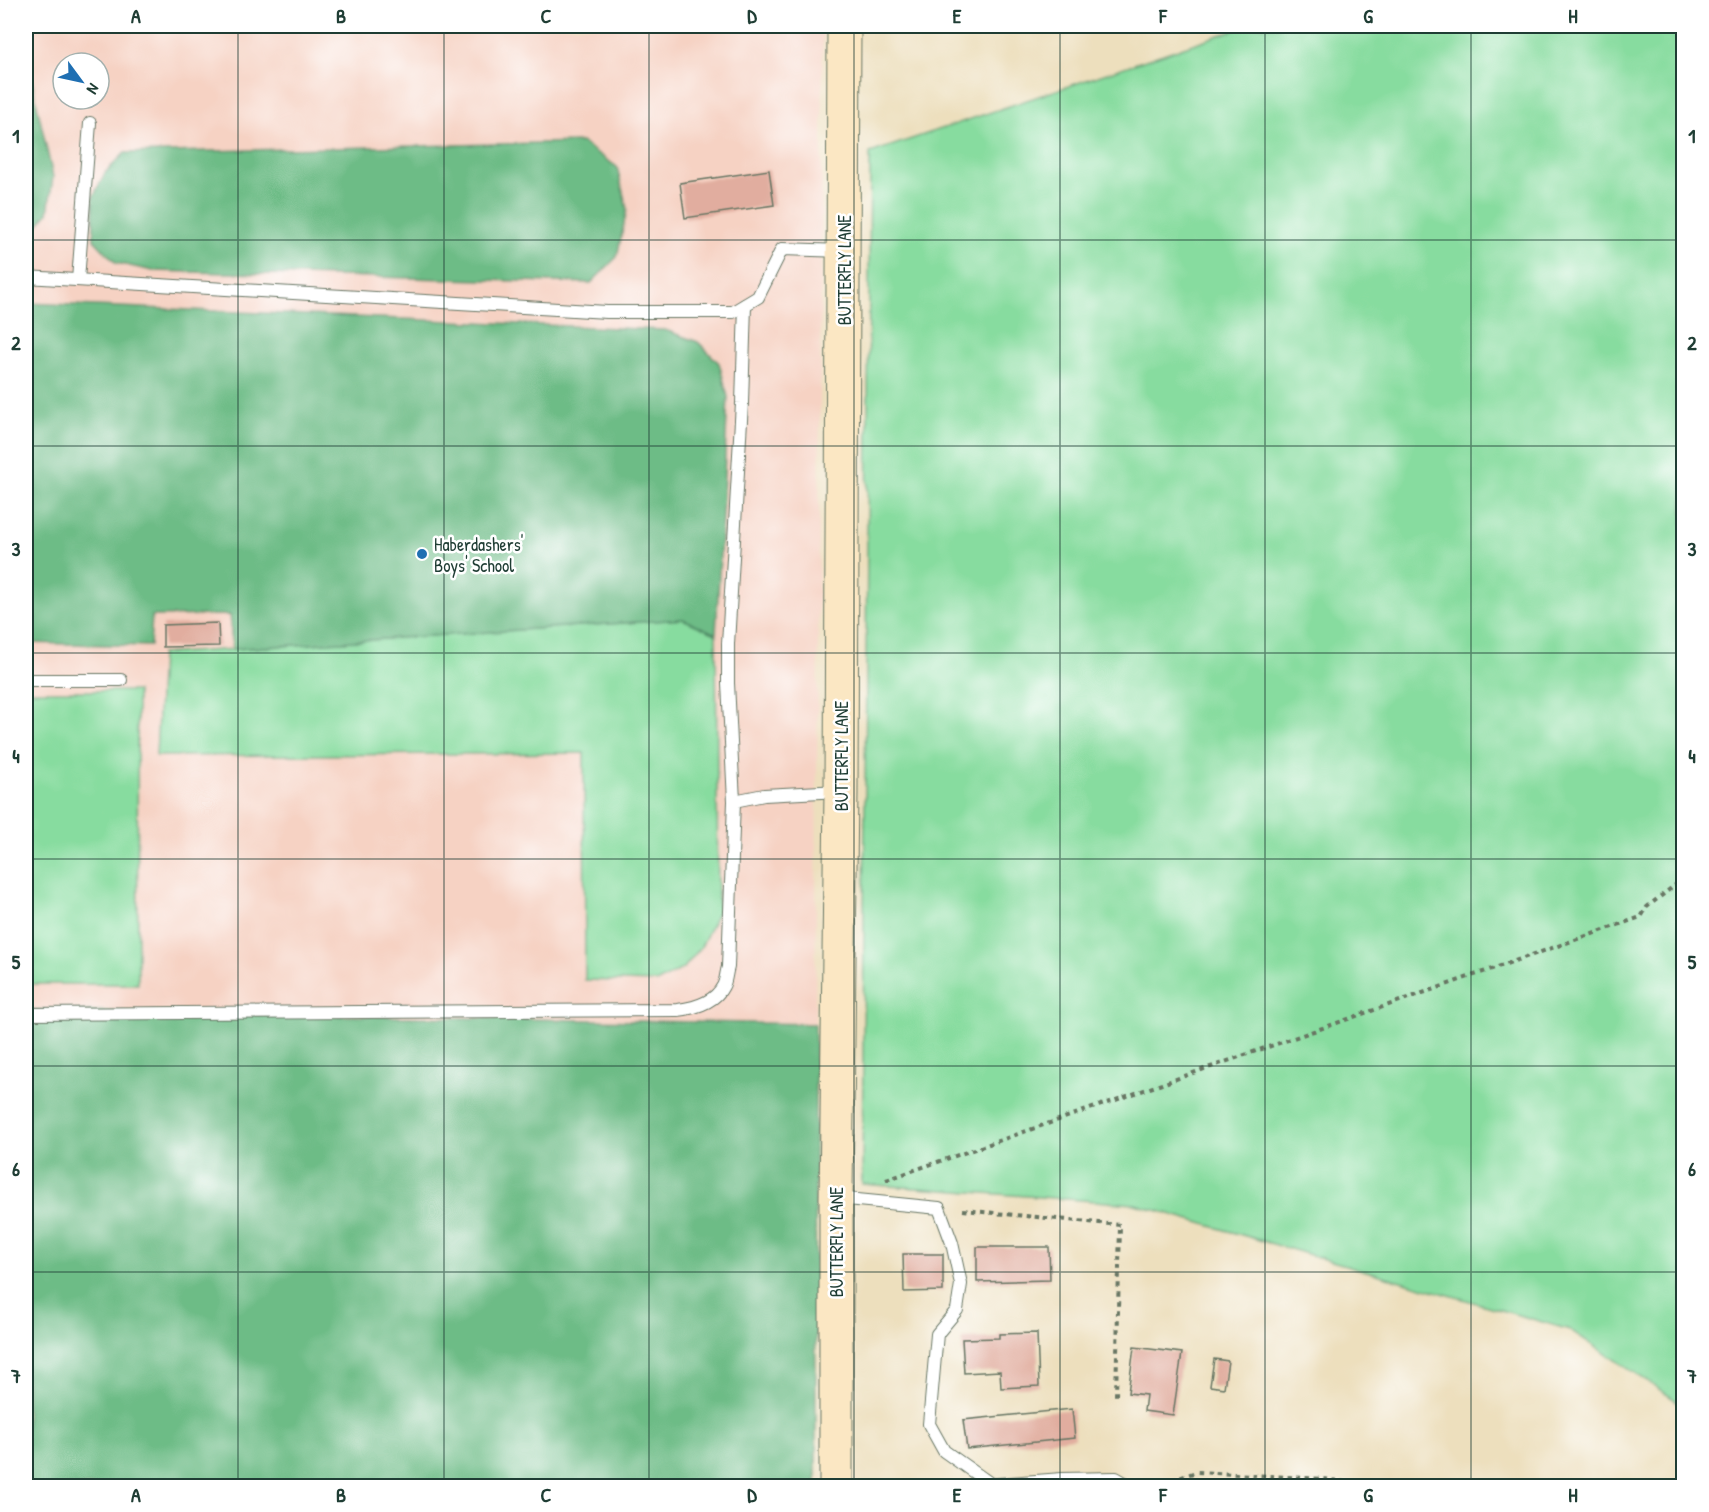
<svg xmlns="http://www.w3.org/2000/svg" width="1709" height="1512" font-family="'Patrick Hand',sans-serif">
<rect width="100%" height="100%" fill="#fff"/>
<filter id="ink" filterUnits="userSpaceOnUse"><feTurbulence type="fractalNoise" baseFrequency=".0167" numOctaves="2"/><feDisplacementMap in="SourceGraphic" scale="12" xChannelSelector="R" yChannelSelector="G"/><feConvolveMatrix kernelMatrix="1 2 1 2 8 2 1 2 1" color-interpolation-filters="sRGB"/></filter>
<filter id="wash" filterUnits="userSpaceOnUse"><feTurbulence type="fractalNoise" baseFrequency=".008" numOctaves="4" result="noise"/><feDisplacementMap in="SourceGraphic" scale="24" xChannelSelector="R" yChannelSelector="G"/><feGaussianBlur stdDeviation="1.35" result="paint"/><feColorMatrix in="noise" values="0 0 0 0 0 0 0 0 0 0 0 0 0 0 0 0 0 1.4 0 .05"/><feComposite in="paint" operator="in"/></filter>
<g filter="url(#wash)">
<rect width="100%" height="100%" fill="#eddfbd"/>
<path fill="#f6d2c3" fill-rule="evenodd" d="M26,26H823L815,1024L26,1010ZM63,63H99V99H63Z"/>
<g fill="#87dc9f" stroke="#538c6a" stroke-width="1.5">
<path d="M1246,26H1683V1405L1570,1330L1135,1204L862,1184L870,153Z"/>
<path d="M683,619L716,634L718,911L701,947L684,968L658,982L585,980L584,753L156,756L161,654Z"/>
<path d="M26,691H137L138,984H26Z"/>
</g>
<g fill="#6dbc86" stroke="#467c5d" stroke-width="1.5">
<path d="M26,56L53,177L48,213L26,239Z"/>
<path d="M581,142L617,167L627,209L617,257L591,283L153,271L116,263L94,240L93,197L105,173L125,153Z"/>
<path d="M26,303L665,330L698,342L719,363L728,397L716,634L683,619L232,649L230,615L152,616L150,646L26,643Z"/>
<path d="M26,1010L815,1024L816,1486H26Z"/>
</g>
<g id="blocks">
<g fill="#e1ad9f">
<path d="M769,170L774,205L685,218L680,183Z"/>
<path d="M218,623L219,646L163,647V625Z"/>
<path d="M977,1247H1049L1050,1280L977,1282Z"/>
<path d="M903,1254H943V1291L904,1292Z"/>
<path d="M1037,1333L1039,1386L1001,1388L1000,1371L964,1373L962,1339L999,1338V1334Z"/>
<path d="M1134,1347L1182,1353L1173,1415L1144,1411L1146,1395L1128,1393Z"/>
<path d="M1214,1359L1228,1361L1224,1388L1210,1386Z"/>
<path d="M1072,1409L1075,1438L967,1449L963,1420Z"/>
</g>
</g>
</g>
<g filter="url(#ink)">
<use href="#blocks" fill-opacity="0" stroke="#677664" stroke-width="1.5"/>
<g fill="none" stroke-linecap="round" stroke-linejoin="round">
<defs>
<g id="lane">
<path d="M26,277L607,312H733L758,297L782,249L843,251"/>
<path d="M78,280L90,123"/>
<path d="M26,680H121"/>
<path d="M734,801L764,795L840,791"/>
<path d="M26,1014L678,1010C694,1008 715,1002 723,986C726,981 726,973 728,967L734,801L728,683V644L742,403L745,305"/>
<path d="M837,1198L939,1208L952,1243L961,1284L957,1310L937,1334L929,1424L944,1451L992,1485"/>
<path d="M972,1486L1062,1479L1116,1478L1130,1486"/>
</g>
<path id="secondary" d="M836,1486V1198L841,791L844,26"/>
</defs>
<use href="#lane" stroke="#677664" stroke-width="14"/>
<use href="#secondary" stroke="#677664" stroke-width="35"/>
<g stroke="#677664" stroke-width="4" stroke-dasharray="4.5 4.5" stroke-linecap="butt">
<path d="M886,1180L1641,917L1647,907L1684,878"/>
<path d="M963,1210L1120,1225L1116,1396"/>
<path d="M1155,1486L1196,1472L1324,1479L1373,1486"/>
</g>
<use href="#lane" stroke="#fff" stroke-width="12"/>
<use href="#secondary" stroke="#fbe7c3" stroke-width="33"/>
</g>
</g>
<path fill="none" stroke="#1f3d34" stroke-width="1.5" stroke-opacity="0.55" d="M238,26V1486M444,26V1486M649,26V1486M854,26V1486M1060,26V1486M1265,26V1486M1471,26V1486M26,240H1684M26,446H1684M26,653H1684M26,859H1684M26,1066H1684M26,1272H1684"/>
<circle fill="#1f6fb2" stroke="#fff" stroke-width="2" cx="422" cy="554" r="6"/>
<g text-anchor="middle" dominant-baseline="central" stroke-width="5" stroke-linejoin="round" paint-order="stroke">
<g font-size="18" fill="#1f3d34" stroke="#fff">
<text transform="translate(844 270) rotate(-90)">BUTTERFLY LANE</text>
<text transform="translate(841 756) rotate(-90)">BUTTERFLY LANE</text>
<text transform="translate(836 1242) rotate(-90)">BUTTERFLY LANE</text>
</g>
<g font-size="18" fill="#1f3d34" stroke="#fff" text-anchor="start">
<text x="434" y="544">Haberdashers'<tspan x="434" dy="21">Boys' School</tspan></text>
</g>
</g>
<rect width="1709" height="1512" fill="none" stroke="#fff" stroke-width="66"/>
<g transform="translate(81 81) rotate(123)"><circle r="28" fill="#ffffff" stroke="#a5b1ae" stroke-width="1.5"/>
<path d="M0-4.5L10 22L0 15L-10 22Z" fill="#1f6fb2"/>
<text y="-9" font-size="16" font-weight="bold" text-anchor="middle" fill="#1f3d34">N</text>
</g>
<rect x="33" y="33" width="1643" height="1446" fill="none" stroke="#1f3d34" stroke-width="2"/>
<g font-size="20" text-anchor="middle" font-weight="bold" fill="#1f3d34">
<text x="136" y="23">A</text>
<text x="341" y="23">B</text>
<text x="546" y="23">C</text>
<text x="752" y="23">D</text>
<text x="957" y="23">E</text>
<text x="1163" y="23">F</text>
<text x="1368" y="23">G</text>
<text x="1573" y="23">H</text>
<text x="16" y="143">1</text>
<text x="1692" y="143">1</text>
<text x="16" y="350">2</text>
<text x="1692" y="350">2</text>
<text x="16" y="556">3</text>
<text x="1692" y="556">3</text>
<text x="16" y="763">4</text>
<text x="1692" y="763">4</text>
<text x="16" y="969">5</text>
<text x="1692" y="969">5</text>
<text x="16" y="1176">6</text>
<text x="1692" y="1176">6</text>
<text x="16" y="1383">7</text>
<text x="1692" y="1383">7</text>
<text x="136" y="1502">A</text>
<text x="341" y="1502">B</text>
<text x="546" y="1502">C</text>
<text x="752" y="1502">D</text>
<text x="957" y="1502">E</text>
<text x="1163" y="1502">F</text>
<text x="1368" y="1502">G</text>
<text x="1573" y="1502">H</text>
</g>
</svg>
